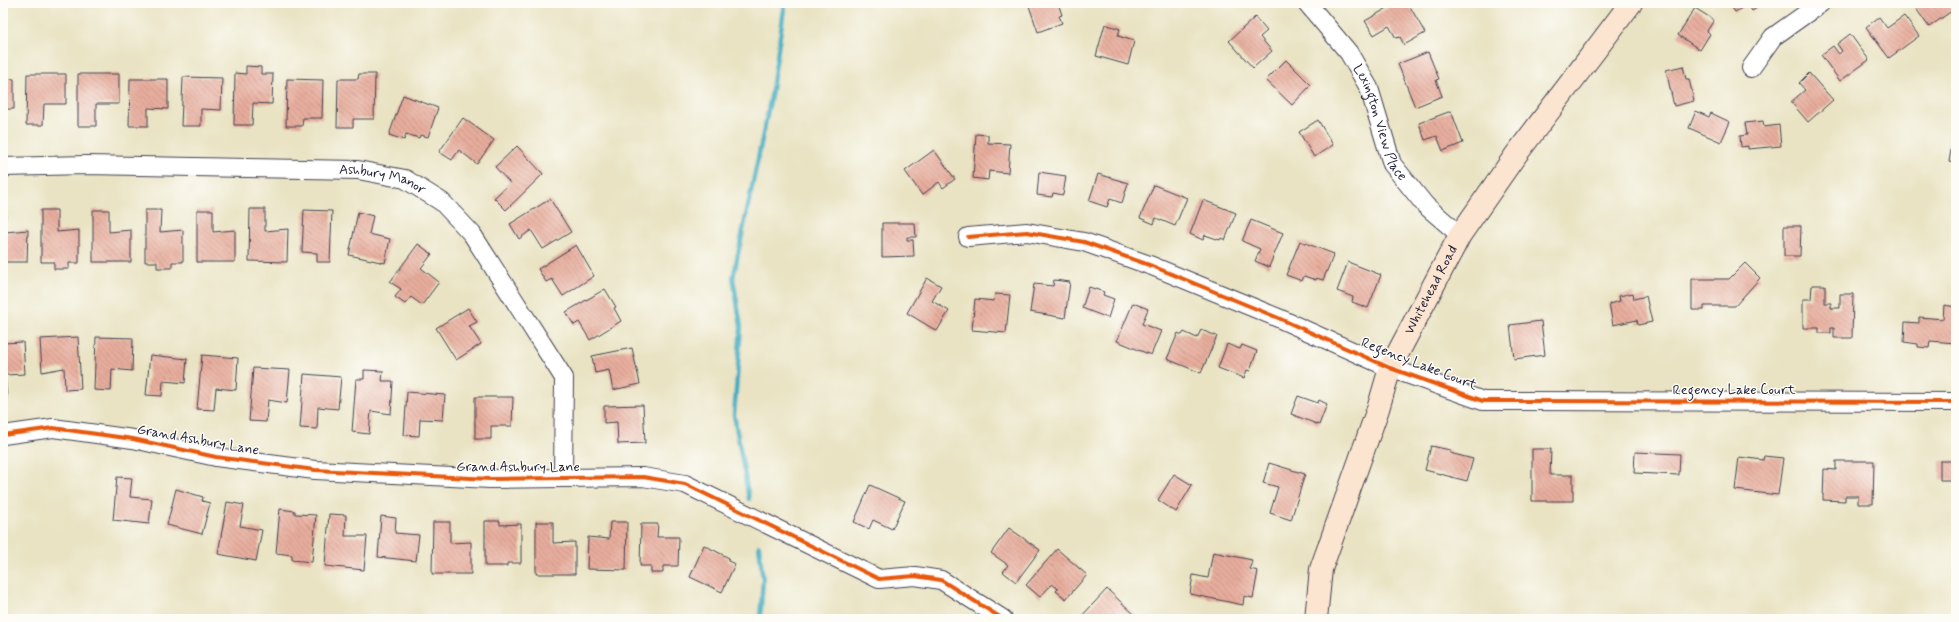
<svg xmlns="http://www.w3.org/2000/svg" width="1959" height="622" font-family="Mynerve,sans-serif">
<defs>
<pattern id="building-back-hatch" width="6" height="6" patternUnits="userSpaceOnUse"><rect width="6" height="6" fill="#e8ad9d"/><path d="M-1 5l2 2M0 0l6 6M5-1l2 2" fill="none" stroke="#bc8c81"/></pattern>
</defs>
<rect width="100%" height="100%" fill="#fdfcf7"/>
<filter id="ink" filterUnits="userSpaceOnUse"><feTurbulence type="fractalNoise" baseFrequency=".025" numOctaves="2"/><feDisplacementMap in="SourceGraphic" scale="8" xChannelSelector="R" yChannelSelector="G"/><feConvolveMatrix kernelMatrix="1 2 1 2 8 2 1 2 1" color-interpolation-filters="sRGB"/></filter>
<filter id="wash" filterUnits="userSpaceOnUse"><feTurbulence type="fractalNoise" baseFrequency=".012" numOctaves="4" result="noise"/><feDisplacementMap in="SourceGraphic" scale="16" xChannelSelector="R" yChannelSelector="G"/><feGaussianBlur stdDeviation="0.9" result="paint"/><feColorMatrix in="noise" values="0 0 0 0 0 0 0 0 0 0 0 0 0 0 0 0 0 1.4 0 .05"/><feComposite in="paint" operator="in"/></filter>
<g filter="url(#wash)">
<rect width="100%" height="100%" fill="#e9e3c3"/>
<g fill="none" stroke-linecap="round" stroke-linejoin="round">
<g stroke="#41acc0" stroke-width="4.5">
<path d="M749,499L734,415L741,327L733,278L771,96L785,3"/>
<path d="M759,546L763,580L760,619"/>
</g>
</g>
<g id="blocks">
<g fill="url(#building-back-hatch)">
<path d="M616,3H647V7L616,6Z"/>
<path d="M1028,3H1058L1062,15L1059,16L1062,23L1038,32Z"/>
<path d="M1396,3H1408L1425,33L1404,45L1400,37L1396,38L1389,26L1374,35L1365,21Z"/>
<path d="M1729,3H1764L1752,11L1748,4L1735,12Z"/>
<path d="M1912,3H1956V8L1929,27Z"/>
<path d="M1695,8L1714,20L1707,31L1710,34L1700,50L1678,35Z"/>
<path d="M1904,16L1919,36L1889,58L1866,27L1879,17L1887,28Z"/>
<path d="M1255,17L1267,31L1260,37L1272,51L1253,68L1229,41Z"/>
<path d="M1105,24L1120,29L1118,36L1134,41L1128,65L1096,56Z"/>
<path d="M1850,34L1869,60L1840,81L1821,55L1833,46L1839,54L1842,51L1837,44Z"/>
<path d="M1428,52L1439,79L1436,80L1442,96L1415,107L1398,64Z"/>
<path d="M1286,60L1311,85L1292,105L1266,80Z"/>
<path d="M246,66L261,67V74H273L272,104L253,103L252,125H234L235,73L246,74Z"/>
<path d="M1683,66L1686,79H1689L1694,101L1674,106L1666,70Z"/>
<path d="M1809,73L1833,100L1808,122L1791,102L1805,90L1799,83Z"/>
<path d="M27,74H66V104H44L43,125H26Z"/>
<path d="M78,74H119V104H96V126H78Z"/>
<path d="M359,74H375L374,119H353V127H337L338,79H358Z"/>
<path d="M183,77L222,78L221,110L201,109V126H181Z"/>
<path d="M3,78L14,79V109H3Z"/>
<path d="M130,79H168V109L148,108V126H129Z"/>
<path d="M287,79L323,80L322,118H303L302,126H286Z"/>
<path d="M403,95L438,108L428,137L420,135L419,138L406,134L404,140L389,135Z"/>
<path d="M1451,111L1463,143L1443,151L1437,136L1425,140L1419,123Z"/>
<path d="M1696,111L1709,117L1711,113L1730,122L1721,142L1689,128Z"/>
<path d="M463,118L494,140L477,164L459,150L452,160L439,152Z"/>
<path d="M1318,120L1333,145L1314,157L1299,132Z"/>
<path d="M1763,121L1764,127L1779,125L1781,146L1748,149V146L1741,147L1740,136L1747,135L1745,123Z"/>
<path d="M1955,126H1956V163L1949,162Z"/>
<path d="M976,134L988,135V143L1010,144L1008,173L989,171L988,180L973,178Z"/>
<path d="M517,146L543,174L506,210L494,198L510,183L495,167Z"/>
<path d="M934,150L955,179L943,188L939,182L922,195L905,171Z"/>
<path d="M1039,172L1066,176L1063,195L1053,193L1052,197L1037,195Z"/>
<path d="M1098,174L1128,183L1122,203L1110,199L1107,207L1089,201Z"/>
<path d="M1154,185L1187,198L1175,226L1156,218L1154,224L1140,218Z"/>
<path d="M550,199L571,232L543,249L531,230L519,239L510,224Z"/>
<path d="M1203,200L1236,213L1225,240L1221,238L1220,240L1205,235L1203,240L1190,234Z"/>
<path d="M250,209H265V231L288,229L287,262L249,261Z"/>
<path d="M3,210H6L5,232L28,230L27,262H3Z"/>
<path d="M41,210H57V232L79,230V263H69V269H54V262H41Z"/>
<path d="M93,210H109V232L131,230V262H93Z"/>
<path d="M145,210H161L160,232L183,230V262H172V268H157V262H145Z"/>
<path d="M197,210H213V232L235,230V262H197Z"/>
<path d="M304,210L332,211L330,262H317V253L302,252Z"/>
<path d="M358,212L373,216L369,234L390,239L385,263L349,255Z"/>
<path d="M1251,220L1283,233L1269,267L1255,261L1260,249L1242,241Z"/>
<path d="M882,223H915L916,237H907V240H913L914,256L882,257Z"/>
<path d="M1784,226H1801L1800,256H1784Z"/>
<path d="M1300,241L1334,254L1323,280L1316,278V280L1304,276L1302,281L1286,275Z"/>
<path d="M418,244L432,254L421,268L439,282L422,305L411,297L405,304L395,297L401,289L390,282Z"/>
<path d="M576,245L594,276L563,296L552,279L546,282L538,269Z"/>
<path d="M1348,262L1381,275L1368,308L1352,302L1353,297L1337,291Z"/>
<path d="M1745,263L1760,278L1735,306H1704V310H1692V279H1729Z"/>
<path d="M927,278L941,286L932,301L949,311L937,331L907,313Z"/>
<path d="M1054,280L1070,282L1065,318L1030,312L1034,284L1053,286Z"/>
<path d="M1812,285H1825V303H1831V308H1840V294H1853L1852,338H1834V328H1831V333H1819V328H1803V299H1811Z"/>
<path d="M1089,287L1104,292L1103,295L1114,299L1108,318L1082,308Z"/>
<path d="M605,289L616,307L614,308L621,321L590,340L579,322L574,325L566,312Z"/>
<path d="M1633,293L1634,299L1646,296L1652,322L1638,325L1637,320L1613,325L1609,304L1620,301L1619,296Z"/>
<path d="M995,294L1010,295L1006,333L972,330L975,299L994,301Z"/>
<path d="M1133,303L1148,309L1142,324L1161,331L1151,355L1117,341Z"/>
<path d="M1944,305L1956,307V343L1930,341L1929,348L1918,347V344L1904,342L1905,322L1919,323V317L1943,319Z"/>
<path d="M468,308L477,322L469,326L481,344L456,360L436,328Z"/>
<path d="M1541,321L1545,355L1514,359L1510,325Z"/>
<path d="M1201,330L1217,336L1201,373L1167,359L1178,333L1182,335L1184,332L1197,338Z"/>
<path d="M78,337L81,389L65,390L64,368L42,372L40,339Z"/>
<path d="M96,337L133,338L132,371L112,369L111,391L94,390Z"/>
<path d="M23,342L25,374L5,375L7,397H3V343Z"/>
<path d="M1227,344L1240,349L1242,345L1257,351L1250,371L1247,370L1244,378L1218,368Z"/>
<path d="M632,348L640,384L613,390L609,370L595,373L592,356Z"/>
<path d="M150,355L187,359L185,383L163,381L162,396L146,395Z"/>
<path d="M202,355L238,358L236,390L216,388L214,410L197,409Z"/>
<path d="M253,368L290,370L287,403L268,400L266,422L249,421Z"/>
<path d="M364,370L383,371L382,381H393L391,414L371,411L369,434L352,432L356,379H364Z"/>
<path d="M304,374L341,377L338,409L318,407L317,429L300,428Z"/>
<path d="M407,392L445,395L443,420L420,419L419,436L404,435Z"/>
<path d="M1298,396L1318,403L1319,400L1327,404L1319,425L1291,414Z"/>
<path d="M475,397H513L512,426H491V439H475Z"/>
<path d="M643,405L645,443L618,444L617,422L604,423V406Z"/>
<path d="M1431,446L1450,450V453L1473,459L1467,481L1425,470Z"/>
<path d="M1532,449H1551L1550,475H1573V501H1532Z"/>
<path d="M1635,452L1680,454L1679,475L1634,473Z"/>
<path d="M1764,456L1783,458L1778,495L1735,490L1739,457L1763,460Z"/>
<path d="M1955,460L1956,480H1940V461H1955Z"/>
<path d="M1836,461H1874L1873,504H1858V496H1845V501L1823,500L1824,469L1836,470Z"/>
<path d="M1269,463L1305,474L1291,520L1270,513L1278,487L1263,483Z"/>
<path d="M1174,474L1192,485L1176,512L1158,500Z"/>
<path d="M117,477L132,478L130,497L152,499L149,524L113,520Z"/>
<path d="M870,485L905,501L892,529L873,520L869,529L854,522Z"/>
<path d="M176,489L203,497L202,501L210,503L202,534L167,525Z"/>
<path d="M227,502L244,505L240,526L262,530L256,561L218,554Z"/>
<path d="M280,509L295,511V514L316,515L312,562L292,560V555L276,553Z"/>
<path d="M329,514L346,515L345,536H367L364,570L325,566Z"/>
<path d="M381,516L396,518L395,533L419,535L416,561L378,557Z"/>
<path d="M485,521H500V525L521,524V563H507V566H485Z"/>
<path d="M433,522H450V543L471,542V574H432Z"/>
<path d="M536,522H553V543L575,542V574H536Z"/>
<path d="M610,522H627L626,570L587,569L588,537L609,539Z"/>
<path d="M641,524H658L657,537H679L678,566H663V573H651V566H640Z"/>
<path d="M1009,528L1040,550L1016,582L1003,572L1008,565L991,553Z"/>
<path d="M704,545L729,558L728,561L735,564L722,592L690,577Z"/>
<path d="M1057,549L1087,575L1066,599L1056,591L1058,589L1052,584L1040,597L1026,585Z"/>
<path d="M1213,552L1252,560L1250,569L1258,571L1253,598L1244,596L1243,605L1190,594L1193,575L1208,578Z"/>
<path d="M1107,589L1135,615L1132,619H1079Z"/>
</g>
</g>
</g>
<g filter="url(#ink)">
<use href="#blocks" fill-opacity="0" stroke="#403f4f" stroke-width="1"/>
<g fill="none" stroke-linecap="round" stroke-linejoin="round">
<defs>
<g id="street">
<path id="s1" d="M1307,3L1349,53L1369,88L1392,164L1425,205L1460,235"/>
<path d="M1751,68L1773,37L1821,3"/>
<path id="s2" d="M3,167L86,165L358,170L405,179L442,202L472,234L564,378L563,478"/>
<path d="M968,237L1027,232L1084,242L1152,266L1276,317L1390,368L1483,401L1956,402"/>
<path d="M3,435L53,428L133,439L216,457L315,470L490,479L643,477L685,484L879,579L915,576L941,580L1003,619"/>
</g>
<g id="secondary">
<path id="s3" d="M1316,619L1321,569L1378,409L1390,368L1460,235L1515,156L1631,3"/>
</g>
</defs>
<use href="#street" stroke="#403f4f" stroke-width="20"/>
<use href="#secondary" stroke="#403f4f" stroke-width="24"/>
<use href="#street" stroke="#fff" stroke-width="18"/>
<use href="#secondary" stroke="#fce5d0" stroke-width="22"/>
<defs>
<g id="cycleway">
<path d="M968,237L1027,232L1084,242L1152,266L1276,317L1390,368L1483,401L1956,402"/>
<path d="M3,435L53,428L133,439L216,457L315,470L490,479L643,477L685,484L879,579L915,576L941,580L1003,619"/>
</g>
</defs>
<use href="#cycleway" stroke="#fdfcf7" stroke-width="6"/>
<use href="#cycleway" stroke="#e8590c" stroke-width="4"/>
</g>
</g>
<g text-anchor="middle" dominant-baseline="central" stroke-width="3" stroke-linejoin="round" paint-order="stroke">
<g font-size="14" fill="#22223b" stroke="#fdfcf7">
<text stroke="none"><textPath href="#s1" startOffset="142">Lexington View Place</textPath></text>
<text stroke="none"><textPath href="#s2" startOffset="381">Ashbury Manor</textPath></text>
<text stroke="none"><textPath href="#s3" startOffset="351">Whitehead Road</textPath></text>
<text transform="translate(1419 364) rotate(21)">Regency Lake Court</text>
<text x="1734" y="390">Regency Lake Court</text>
<text transform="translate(198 440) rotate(10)">Grand Ashbury Lane</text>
<text x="518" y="467">Grand Ashbury Lane</text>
</g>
</g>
<rect width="1959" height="622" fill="none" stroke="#fdfcf7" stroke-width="16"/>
</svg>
